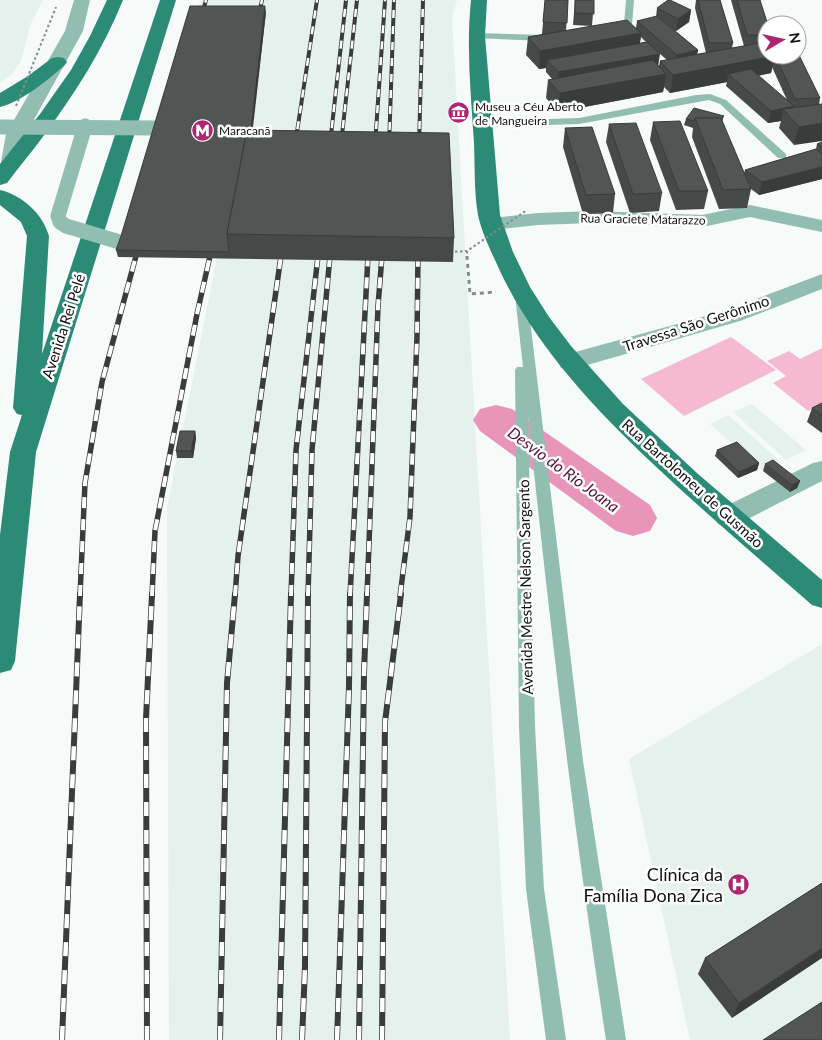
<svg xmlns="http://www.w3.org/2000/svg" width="822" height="1040" font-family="Lato,sans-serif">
<rect width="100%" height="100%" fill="#f6faf9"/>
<g fill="#e4f1ed">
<path d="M0,0H43L31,23L21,61L11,75L0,82Z"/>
<path d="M200,0H457L452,19L510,1040H169L167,508L266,12H198Z"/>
<path d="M752,404L806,450L786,460L733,412Z"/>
<path d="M728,415L781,462L763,471L710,424Z"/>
<path d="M822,644V1010L778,1040H690L629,759Z"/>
</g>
<g fill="#f5b9d1">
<path d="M731,337L776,370L684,416L641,379Z"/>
<path d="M822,348V404L808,411L773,383L786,376L767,361L789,351L800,359Z"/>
</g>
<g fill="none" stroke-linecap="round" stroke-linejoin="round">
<path fill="#e995b9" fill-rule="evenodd" d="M496,405L512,409L650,505L657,518L650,531L633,536L616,531L480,431L473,420L480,409Z"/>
<path stroke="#878a89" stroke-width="2" stroke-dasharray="2.5 2.5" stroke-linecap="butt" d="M467,251V257"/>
<path stroke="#878a89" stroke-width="3" stroke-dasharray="4 4" stroke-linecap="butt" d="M467,256L470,294L496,292"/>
<g fill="#92beb2" fill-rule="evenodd">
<path d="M626,0H634L632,25L618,32H612V28L624,24Z"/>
<path d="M476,33L546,35L550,38L546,41L473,38L472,36Z"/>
<path d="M710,94L726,100L786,154V158H778L720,104L709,100L579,124L482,127L477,124L482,121L579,118L696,95Z"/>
<path d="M521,292L527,295L583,761L626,1040H606C574,833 550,625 528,416L535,727L544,889L566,1040H546L526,889L519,727L515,370L517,367H523L515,295Z"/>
</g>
<g fill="#92beb2" fill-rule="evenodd">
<path d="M74,0H90L83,31L26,134L21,162L18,166L11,168L4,166L1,162L6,134L65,31Z"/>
<path d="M750,205L822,220V232L750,217L702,227L595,223L538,225L492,230L484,229L481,224L484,219L538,213L595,211L702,215Z"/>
<path d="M822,274V289L740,321L570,370L561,368L558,362L561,356L724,311Z"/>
<path d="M822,461V481L738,524L728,527L718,524L714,517L718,510L813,463Z"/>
</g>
<g fill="#2b8b77" fill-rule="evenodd">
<path d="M107,0H123C103,50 74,95 42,138C31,153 18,168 7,183L0,185V164L40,114L71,70L90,36Z"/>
<path d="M160,0H176L36,452L15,661L11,670L0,673V535L10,452L22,415L17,414L13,408L27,236L21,222L0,205V190C22,195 43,214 49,236L42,354Z"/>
<path d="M471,0H487L485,36L500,215L513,252L530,287L549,317L571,346L623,404L698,474L822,580V608L812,605C758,558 703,511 651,462C592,406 535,345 500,271C492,253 482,234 478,215C474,192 475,166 474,143C471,95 466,48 471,0Z"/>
<path d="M58,57L64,58L67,62L64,66C46,81 23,101 0,107V93L28,76L52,58Z"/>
</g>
<defs>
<g id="rail-far2">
<path d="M201,18L206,0"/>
<path d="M258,20L262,0"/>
<path d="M330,144L346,0"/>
<path d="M341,144L357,0"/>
<path d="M295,145L317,0"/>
<path d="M375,145L385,0"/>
<path d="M419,145L423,0"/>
<path d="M389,146L394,0"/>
<path d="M135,257L139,244"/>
<path d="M210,257L213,244"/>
<path d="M280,257L282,246"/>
<path d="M318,257L319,246"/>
<path d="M330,257L331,246"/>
<path d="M368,257L369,247"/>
<path d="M382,257L383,248"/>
<path d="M418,257V247"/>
</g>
<g id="rail-far1">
<path d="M80,596L85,483L102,382L136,256"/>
<path d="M152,596L155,531L197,314L210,256"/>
<path d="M235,596L238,556L281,256"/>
<path d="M291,596L296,450L318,256"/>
<path d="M308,596L312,450L330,256"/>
<path d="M350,596L368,256"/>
<path d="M367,596L378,306L382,256"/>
<path d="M400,596L410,517L417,337L418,256"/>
</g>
<g id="rail">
<path d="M62,1040L80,594"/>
<path d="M147,1040L146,719L152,594"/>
<path d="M220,1040L227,683L235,594"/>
<path d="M279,1040L291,594"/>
<path d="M302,1040L305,967L308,594"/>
<path d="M337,1040L349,687L350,594"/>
<path d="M359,1040L364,673L367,594"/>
<path d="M382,1040L385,722L401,594"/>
</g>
</defs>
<use href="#rail-far2" stroke="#393c3b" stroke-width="4"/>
<use href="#rail-far1" stroke="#393c3b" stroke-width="5.5"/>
<use href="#rail" stroke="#393c3b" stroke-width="6"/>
<use href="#rail-far2" stroke="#fff" stroke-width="2.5" stroke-dasharray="8" stroke-linecap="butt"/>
<use href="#rail-far1" stroke="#fff" stroke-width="4" stroke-dasharray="11" stroke-linecap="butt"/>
<use href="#rail" stroke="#fff" stroke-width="4.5" stroke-dasharray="14" stroke-linecap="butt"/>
<g stroke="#878a89" stroke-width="2" stroke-dasharray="2.5 2.5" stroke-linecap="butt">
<path d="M16,106L56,7"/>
<path d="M450,252L467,251L527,210"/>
</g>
<g stroke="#92beb2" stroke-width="15">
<path d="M85,126L58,216L60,222L66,226L123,243"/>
<path d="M0,127L157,128"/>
</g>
</g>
<g fill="#474948" fill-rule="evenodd">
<path d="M545,0H568L566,31L592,26L573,25L575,0H594L592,26L636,28L637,21L656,17L657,8L691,10L689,22L676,31L674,30L698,50L697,54L706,53L695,8L696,0H720L733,43L732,48L744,46L731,0H760L767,25V47H765L767,55H797L820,98L819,105L794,145L779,128L781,121L768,123L726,86L727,82L670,93L664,87L663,92L558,112L546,98L548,80L552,79L546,72V68L539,69L526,55L528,37L545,34H542ZM641,37L646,42L640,43ZM659,53L667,60L660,61L659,66L658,65ZM772,67L787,100L758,76L771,73Z"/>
<path d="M266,12L252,130L454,238L453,262L118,257L116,250Z"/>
<path d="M724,116L722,122L744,173L745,170L816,149L817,144L822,142V179L759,195L751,189L747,208L719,209L692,137L693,128L684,125L686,119Z"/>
<path d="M653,122L708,191L704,209L676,210L650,140Z"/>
<path d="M609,124L662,193L659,211L630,213L606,142Z"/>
<path d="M565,128L615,194L613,213L583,214L563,147Z"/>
<path d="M822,403V433L807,422L812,408Z"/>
<path d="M195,431L196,438L193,458H177L176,451Z"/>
<path d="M717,450L759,463L757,470L738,478L715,456Z"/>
<path d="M765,464L800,481L797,488L790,492L763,471Z"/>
<path d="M822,883L732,1018L698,974L705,958Z"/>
</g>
<g fill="#393c3b">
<path d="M265,6L266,12L250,154L249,147Z"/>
<path d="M691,10L689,22L676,31L678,19Z"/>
<path d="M641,33L639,50L547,60L546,68L539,69L540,51Z"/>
<path d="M698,50L695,63L675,67L677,55Z"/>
<path d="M660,54L658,66L557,85L558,72Z"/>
<path d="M775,56L771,73L735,80L728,74L727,82L670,93L673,75Z"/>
<path d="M666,74L663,92L558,112L560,93Z"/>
<path d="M794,106L791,118L783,109L781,121L768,123L771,111Z"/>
<path d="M822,123V141L794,145L799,127Z"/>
<path d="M822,167V179L759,195L762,182Z"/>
<path d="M195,431L196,438L193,458L191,451Z"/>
<path d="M759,463L757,470L738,478L739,472Z"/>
<path d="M800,481L797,488L790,492L792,485Z"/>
<path d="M822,948V958L732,1018L739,1003Z"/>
</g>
<g fill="#525554" stroke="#393c3b">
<path d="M545,0H568L567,23L543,22Z"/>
<path d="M575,0H594V14L575,13Z"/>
<path d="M668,0H670L691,10L678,19L657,8Z"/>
<path d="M698,0H720L733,43H709Z"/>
<path d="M737,0H760L768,25H767V35H747Z"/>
<path d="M190,6H265L251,130H247L227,234L229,252L116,250L121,236Z"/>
<path d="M657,16L698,50L677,55L637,21Z"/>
<path d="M627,20L641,33L540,51L528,37Z"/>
<path d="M647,42L660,54L558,72L547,60Z"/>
<path d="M760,43L767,49V55L775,56L673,75L660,61Z"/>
<path d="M797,51L820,98L795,99L775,55H797Z"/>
<path d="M653,60L666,74L560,93L548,80Z"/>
<path d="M751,69L794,106L771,111L728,74Z"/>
<path d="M822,104V123L799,127L783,109Z"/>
<path d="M694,108L724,116L721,119V118H695L694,121L686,119Z"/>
<path d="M695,118H721L751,189L723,190Z"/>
<path d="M680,121L708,191H679L653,122Z"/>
<path d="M636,123L662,193L633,194L609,124Z"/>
<path d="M592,127L615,194L586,195L565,128Z"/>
<path d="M247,130L449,133L454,238L227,234Z"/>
<path d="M822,142V147L817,144Z"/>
<path d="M816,149L822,154V167L762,182L745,170Z"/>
<path d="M822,403V416L812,408Z"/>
<path d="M180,431H195L191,451H176Z"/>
<path d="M737,442L759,463L739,472L717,450Z"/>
<path d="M773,460L800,481L792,485L765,464Z"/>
<path d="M822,883V948L739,1003L705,958Z"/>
<path d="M822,1002V1040H763Z"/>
</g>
<defs>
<symbol id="museum-disc" viewBox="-11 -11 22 22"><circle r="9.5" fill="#ac276f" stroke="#fff"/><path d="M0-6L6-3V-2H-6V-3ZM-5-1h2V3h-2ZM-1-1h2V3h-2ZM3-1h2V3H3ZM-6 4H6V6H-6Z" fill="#fff"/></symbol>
<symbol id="metro-disc" viewBox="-11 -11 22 22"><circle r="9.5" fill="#ac276f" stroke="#fff"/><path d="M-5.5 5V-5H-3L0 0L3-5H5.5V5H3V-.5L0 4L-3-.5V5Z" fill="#fff"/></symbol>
<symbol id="hospital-disc" viewBox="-11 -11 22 22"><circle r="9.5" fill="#ac276f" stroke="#fff"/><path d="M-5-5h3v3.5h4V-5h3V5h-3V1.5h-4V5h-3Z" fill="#fff"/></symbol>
</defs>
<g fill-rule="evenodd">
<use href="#museum-disc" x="446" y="100" width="25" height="25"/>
<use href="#metro-disc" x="190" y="118" width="25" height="25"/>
<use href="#hospital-disc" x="726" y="872" width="25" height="25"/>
</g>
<g text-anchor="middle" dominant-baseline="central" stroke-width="5" stroke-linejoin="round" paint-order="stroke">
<g font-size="12" fill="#0f1110" stroke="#fff" text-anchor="start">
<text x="475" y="106">Museu a Céu Aberto<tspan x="475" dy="14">de Mangueira</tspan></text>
<text x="219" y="130">Maracanã</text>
</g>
<g font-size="12" fill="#0f1110" stroke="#fff">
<text transform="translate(643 219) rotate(1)">Rua Graciete Matarazzo</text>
</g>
<g font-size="15" fill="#0f1110" stroke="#fff">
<text transform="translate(696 323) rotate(-18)">Travessa São Gerônimo</text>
<text transform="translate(63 326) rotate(-72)">Avenida Rei Pelé</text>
<text transform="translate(693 483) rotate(42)">Rua Bartolomeu de Gusmão</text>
<text transform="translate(525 587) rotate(-91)">Avenida Mestre Nelson Sargento</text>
</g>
<g font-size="16" font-style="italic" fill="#5a1138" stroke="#fff">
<text transform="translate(564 469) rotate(36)">Desvio do Rio Joana</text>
</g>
<g font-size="18" fill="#0f1110" stroke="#fff" text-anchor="end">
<text x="723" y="874">Clínica da<tspan x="723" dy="21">Família Dona Zica</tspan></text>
</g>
</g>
<g transform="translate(782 40) rotate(81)"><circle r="24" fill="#ffffff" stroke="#9fa09f"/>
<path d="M0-4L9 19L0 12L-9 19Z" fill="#ac276f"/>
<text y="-8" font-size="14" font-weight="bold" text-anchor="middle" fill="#0f1110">N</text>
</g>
</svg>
